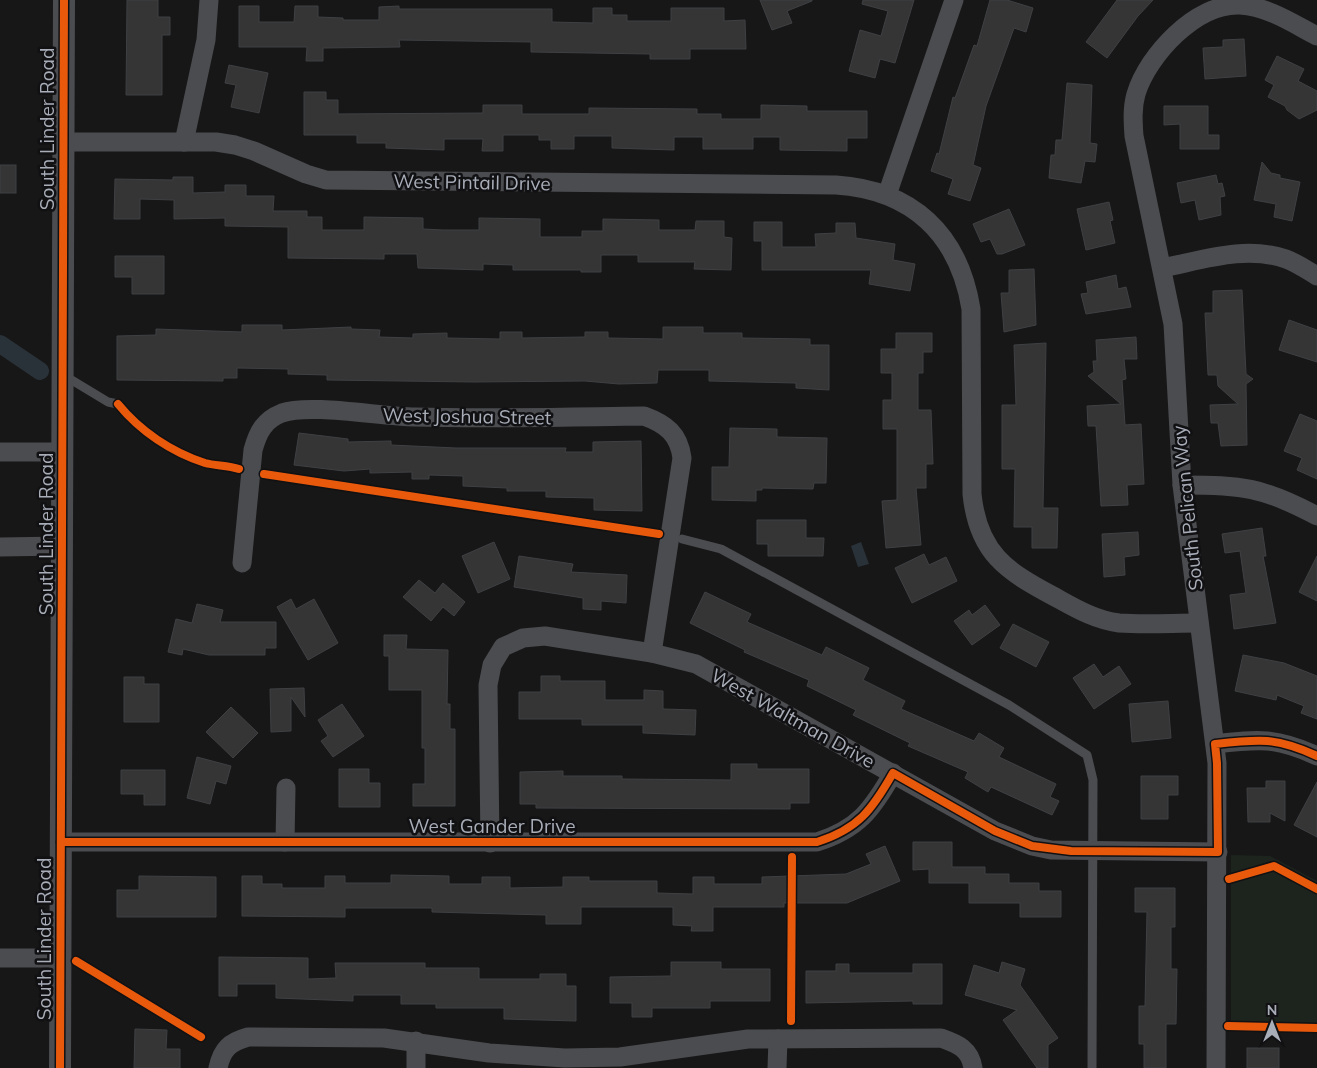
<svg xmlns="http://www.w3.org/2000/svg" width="1317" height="1068" font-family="Mulish,sans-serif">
<rect width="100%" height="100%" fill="#171717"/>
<path fill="#1d241e" d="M1231,855L1270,856L1317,881V1032L1231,1030Z"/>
<path fill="#2a3239" d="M861,542L869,564L858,567L851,546Z"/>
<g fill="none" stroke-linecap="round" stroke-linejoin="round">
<path stroke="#2a3239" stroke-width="18" d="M0,344L40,371"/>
</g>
<g fill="#353536" stroke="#3f4043">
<path d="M127,0H158V17H170V35H162V95H126Z"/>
<path d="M760,0H812V1L787,11L792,23L772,30Z"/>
<path d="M863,0H914L895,63L880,59L875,78L849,71L860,30L881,36L888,11L862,4Z"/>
<path d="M990,0H1007L1033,8L1026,32L1014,28L986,106L973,165L981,168L970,201L948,194L953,179L931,171L937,153L939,154L953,97L955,98L974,45L977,46Z"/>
<path d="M1117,0H1153L1138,16L1107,58L1086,42Z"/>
<path d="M239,6H259V22H294L295,6H318V17L343,18V20H379V7L399,6V9H552V22L593,23V8H612V15H627V21H671V8H724V21L745,20L746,49H690V59H650V54L531,52V42L399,40L400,47L323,48V61H306L307,47H239Z"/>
<path d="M1244,39L1246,76L1205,79L1203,48L1223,47V40Z"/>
<path d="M1277,56L1304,69L1298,81L1317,91V110L1299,119L1287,110L1285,106L1268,97L1274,85L1265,80Z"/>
<path d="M229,65L268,73L259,113L231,107L236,85L225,83Z"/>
<path d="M1067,83L1092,85L1090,143L1097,144L1095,162L1085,161L1081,183L1049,178L1051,155H1055L1056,140H1062Z"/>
<path d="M304,92H326V100H338V114L483,113V105H522V114H589V108L697,109V114H721V119H761V105L807,106V111H867V138H847V151L780,150V137H753V149H703V137H674V150L612,148V136H574V149H551V140H539V135H503V151H482L483,139H444V150L386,148V143H357V135H304Z"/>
<path d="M1164,106H1208V135H1219V149H1180V124L1164,125Z"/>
<path d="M1262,162L1271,173L1280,175V178L1300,182L1292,221L1274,217L1276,204L1254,200Z"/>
<rect x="0" y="165" width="16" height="28"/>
<path d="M1216,175L1218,184L1222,183L1225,196L1220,197L1221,215L1199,220L1195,200L1181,203L1177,183Z"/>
<path d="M173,177H193V193L225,192V185H246V196H274L273,211H307V217H322V230H364V217L423,218V229L443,230H479V218L540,219V237H582V231H603V219L659,220V230H695L696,221H724V237L732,238L731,270L694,269L695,262H638V255H601V272H581V270H513V265L483,264V270L418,268L417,254H384V259L288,258V227L225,226V218L174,219V200L140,199V219H114L115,179L173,180Z"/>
<path d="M1109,202L1113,220L1110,221L1115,243L1086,250L1077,209Z"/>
<path d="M1009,209L1025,245L1002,254H997L990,239L981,242L973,224Z"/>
<path d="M754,222H782V247H816L815,234L836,233V223H855L856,238L895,244L893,260L915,264L910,291L869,284L871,270H762V241H754Z"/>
<path d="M115,256H164V294H132V277H115Z"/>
<path d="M1034,269L1036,325L1004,332L1001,293H1009V270Z"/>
<path d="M1116,275L1118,289L1126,287L1131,307L1086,314L1081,294L1088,293L1086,282Z"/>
<path d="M1242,290L1246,374L1253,379L1246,384L1247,445L1221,446L1218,423H1211L1210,405L1238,404L1218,386L1217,375H1208L1205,313H1213V291Z"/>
<path d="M1289,320L1317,330V362L1279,350Z"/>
<path d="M242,325H282V330L351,327V329L380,330L379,337L413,338V334L447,333V338L500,339V332H522V338L585,337V332H608V338L663,339V327H703V333H742V338L810,339V345H829V390L796,388V383L709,381V370H658L657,383L619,384L585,381L474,382L327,380V375L288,374V369L237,368V378H223V381L117,380V336L156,335V329L242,332Z"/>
<path d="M896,333H932V352H923V373H918V410H931L933,464H926V488H916L921,545L886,548L882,501L897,500V429H883V400H892V373H881V349H896Z"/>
<path d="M1136,337L1137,359H1124L1126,379L1122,380L1125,425L1141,424L1144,484L1127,485L1128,505L1101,506L1096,426H1088L1087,406L1121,404L1088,376L1094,372L1093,361H1097L1096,340Z"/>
<path d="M1046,343L1043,508H1058L1057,548H1032V527H1014L1015,469H1002V405H1016L1014,345Z"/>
<path d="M1300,414L1317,421V479L1297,470L1302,458L1284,451Z"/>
<path d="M730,428L777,429V437L827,438L826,483H814L813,489L762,488V490H756V501L712,500V467H729Z"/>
<path d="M299,433L348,439V442L391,441V445L456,448H566L565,452H593V442L641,441L642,511L594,510V498L546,497V491H507V488L463,486V476L429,475V479H412V472L370,473V469L344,471L294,465Z"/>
<path d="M757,520H806V538H824L823,556H768V544H757Z"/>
<path d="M1262,528L1266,556H1263L1276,623L1234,629L1230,595L1246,593L1240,551L1225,553L1222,534Z"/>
<path d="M1138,532L1139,555L1124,557L1125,575L1104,577L1102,534Z"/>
<path d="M494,542L510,579L478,593L462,556Z"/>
<path d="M924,554L929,565L946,557L957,581L912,603L895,568Z"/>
<path d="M519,556L573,564L571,572L627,575L626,603L601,601V610L583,609V598L514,587Z"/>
<path d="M1317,556V601L1299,592Z"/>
<path d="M419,580L435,593L443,583L465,602L454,616L443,607L431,621L403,597Z"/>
<path d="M705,592L751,614L747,622L822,655L826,647L869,668L863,680L905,701L901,709L974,741L979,733L1004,748L999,757L1056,784L1050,797L1059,801L1052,815L991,787L988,792L965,778L968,772L908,746L910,743L853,715L856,710L807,686L809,680L744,652L745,650L690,623Z"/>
<path d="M291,599L296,609L314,599L338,643L308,660L277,607Z"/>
<path d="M197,604L223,610L220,622H276V648H265V655H209L183,649L182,655L168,652L176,619L192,623Z"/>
<path d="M985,605L1000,625L972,645L954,621L969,610L972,615Z"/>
<path d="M1013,624L1049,642L1036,667L1000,648Z"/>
<path d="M384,635H407L406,649L448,650L447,704H450V729H455V806H413V784H425V748H422V690H389V656H384Z"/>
<path d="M1243,655L1284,663L1317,676V719L1301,713L1304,706L1277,695L1276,700L1235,691Z"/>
<path d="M1094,664L1103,677L1119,666L1131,684L1094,709L1073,678Z"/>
<path d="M541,676H560V681H605V700H644V690L663,691V709L696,710L695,735L643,733V725H582V719H519V692H541Z"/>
<path d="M124,677H144V684H159V722H124Z"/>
<path d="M304,688L305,717L291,697V731L271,732L270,689Z"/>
<path d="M1168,701L1171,738L1132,742L1129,704Z"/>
<path d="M342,704L364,736L333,757L321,741L328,736L318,720Z"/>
<path d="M231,707L258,733L233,758L206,732Z"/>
<path d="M197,757L231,766L226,784L216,781L210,804L187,798Z"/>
<path d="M731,764H757V769H809V803H790V809L536,808V804H520V772L563,771V776H622V779L731,780Z"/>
<path d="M339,769H369V783H380V807H339Z"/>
<path d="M121,770H165V805H144V794H121Z"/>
<path d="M1141,776H1178V795H1168V819H1141Z"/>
<path d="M1266,781H1285V821L1270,813V822H1248L1247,788H1266Z"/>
<path d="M1317,782V837L1294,825Z"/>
<path d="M913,842H952V867H985V874H1009V883H1039V891H1061V917H1020V903H969V883H929V869L913,870Z"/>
<path d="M885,846L900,881L847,903H784V907H713V931H691L692,926L673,925V907H581V924H546V915L432,912V908H345V917L242,916V876H262V884H282V888H325V876H345V883H391V875L449,876V884H482V877H510V888L563,887V877H589V881H657V893L693,894V877H714V884H762V877L846,874L871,864L866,854Z"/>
<path d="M139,876L216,877V917H117V890H139Z"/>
<path d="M1135,888H1175V927H1171V969H1177L1176,1024H1166V1068H1144V1044H1139V1006H1145L1147,912H1135Z"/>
<path d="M219,957L308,958V979L336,978L335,963H425V968H479V979H540V974H566V986H576V1021L504,1019V1008H436V1004H401V995H353V1001L276,998V984H237V996H219Z"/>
<path d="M671,962H721V969H770V1001H710V1008H652V1017H632V1003H610V977L671,976Z"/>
<path d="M1002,962L1025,969L1020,985L1058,1038L1048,1045V1068H1037L1003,1020L1017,1010L965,995L974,965L999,973Z"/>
<path d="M836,964H849V973H913V964H942V1004H913V1001L806,1003V971H836Z"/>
<path d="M135,1029L167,1030L166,1049H180V1068H134Z"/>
<rect x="1247" y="1048" width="32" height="20"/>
</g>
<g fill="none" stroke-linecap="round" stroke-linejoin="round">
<g stroke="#4b4c50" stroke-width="9">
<path d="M65,376L108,402L118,404"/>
<path d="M682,539L721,549L1009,705L1087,755L1093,780L1092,1068"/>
</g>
<g stroke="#4b4c50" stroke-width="19">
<path d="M63,142H216L235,145L254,151L306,174L326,180L836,185C912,190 959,234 971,309L972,494C978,553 1006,571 1055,597C1075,608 1095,620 1119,623C1145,625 1173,623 1199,623"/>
<path d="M184,142L206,40L209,0"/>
<path d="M887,195L954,0"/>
<path d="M1162,268C1203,260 1245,245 1286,259C1297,263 1307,270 1317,276"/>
<path d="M0,452H62"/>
<path d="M1182,485C1242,485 1263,487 1317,516"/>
<path d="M0,547L62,546"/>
<path d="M242,563L253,450C258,432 264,420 282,413C310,403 382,417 415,417C491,419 567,417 644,416C666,424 679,434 682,458L652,653"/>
<path d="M1215,744C1259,739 1276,737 1317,756"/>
<path d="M61,842H817C858,829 872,810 893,773"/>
<path d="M285,842L286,788"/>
<path d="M490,843L488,685L492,665L503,647L523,638L545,636L652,653L696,664L995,831L1032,846L1051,850L1218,852"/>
<path d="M0,958H60"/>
<path d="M218,1068C222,1049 230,1042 248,1037L384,1038L489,1053L565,1058L620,1057L748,1039L941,1038C958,1044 970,1049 973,1068"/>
<path d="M416,1068V1041"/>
<path d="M777,1068L778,1039"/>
<path d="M1216,1068L1217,763L1182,485L1173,324L1134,136C1133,122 1132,108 1136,94C1148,55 1196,3 1240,5C1269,7 1292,23 1317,36"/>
</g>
<path stroke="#4b4c50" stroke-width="22" d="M60,1068L64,0"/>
<defs>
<g id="cycleway">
<path d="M118,404C140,431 171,452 205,463C216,466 228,465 239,469"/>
<path d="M264,474L659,534"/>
<path d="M61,842H817C858,829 872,810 893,773L995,831L1032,846L1071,851L1218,852L1217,763L1215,744C1259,739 1276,737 1317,756"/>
<path d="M1229,879L1274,866L1317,889"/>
<path d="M76,961L201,1037"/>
<path d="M791,1021L792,857"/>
<path d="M1228,1026L1317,1028"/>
<path d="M60,1068L64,0"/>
</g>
</defs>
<use href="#cycleway" stroke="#111113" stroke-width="11"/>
<use href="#cycleway" stroke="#e8590c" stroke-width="8"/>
</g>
<g text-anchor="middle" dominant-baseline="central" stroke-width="5" stroke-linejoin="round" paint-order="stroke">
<g font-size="19" fill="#a8adb8" stroke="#111113">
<text transform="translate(47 129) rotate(-90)">South Linder Road</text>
<text transform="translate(472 182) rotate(1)">West Pintail Drive</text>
<text transform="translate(467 416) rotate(1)">West Joshua Street</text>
<text transform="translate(1187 508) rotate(-96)">South Pelican Way</text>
<text transform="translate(46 534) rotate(-90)">South Linder Road</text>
<text transform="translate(793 718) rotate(29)">West Waltman Drive</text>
<text x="492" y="826">West Gander Drive</text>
<text transform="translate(44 939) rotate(-90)">South Linder Road</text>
</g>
</g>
<g transform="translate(1272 1023)" stroke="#111113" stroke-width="4" paint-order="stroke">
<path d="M0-4L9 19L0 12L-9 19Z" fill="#a8adb8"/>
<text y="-8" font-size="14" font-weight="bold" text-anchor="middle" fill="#a8adb8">N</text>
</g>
</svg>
